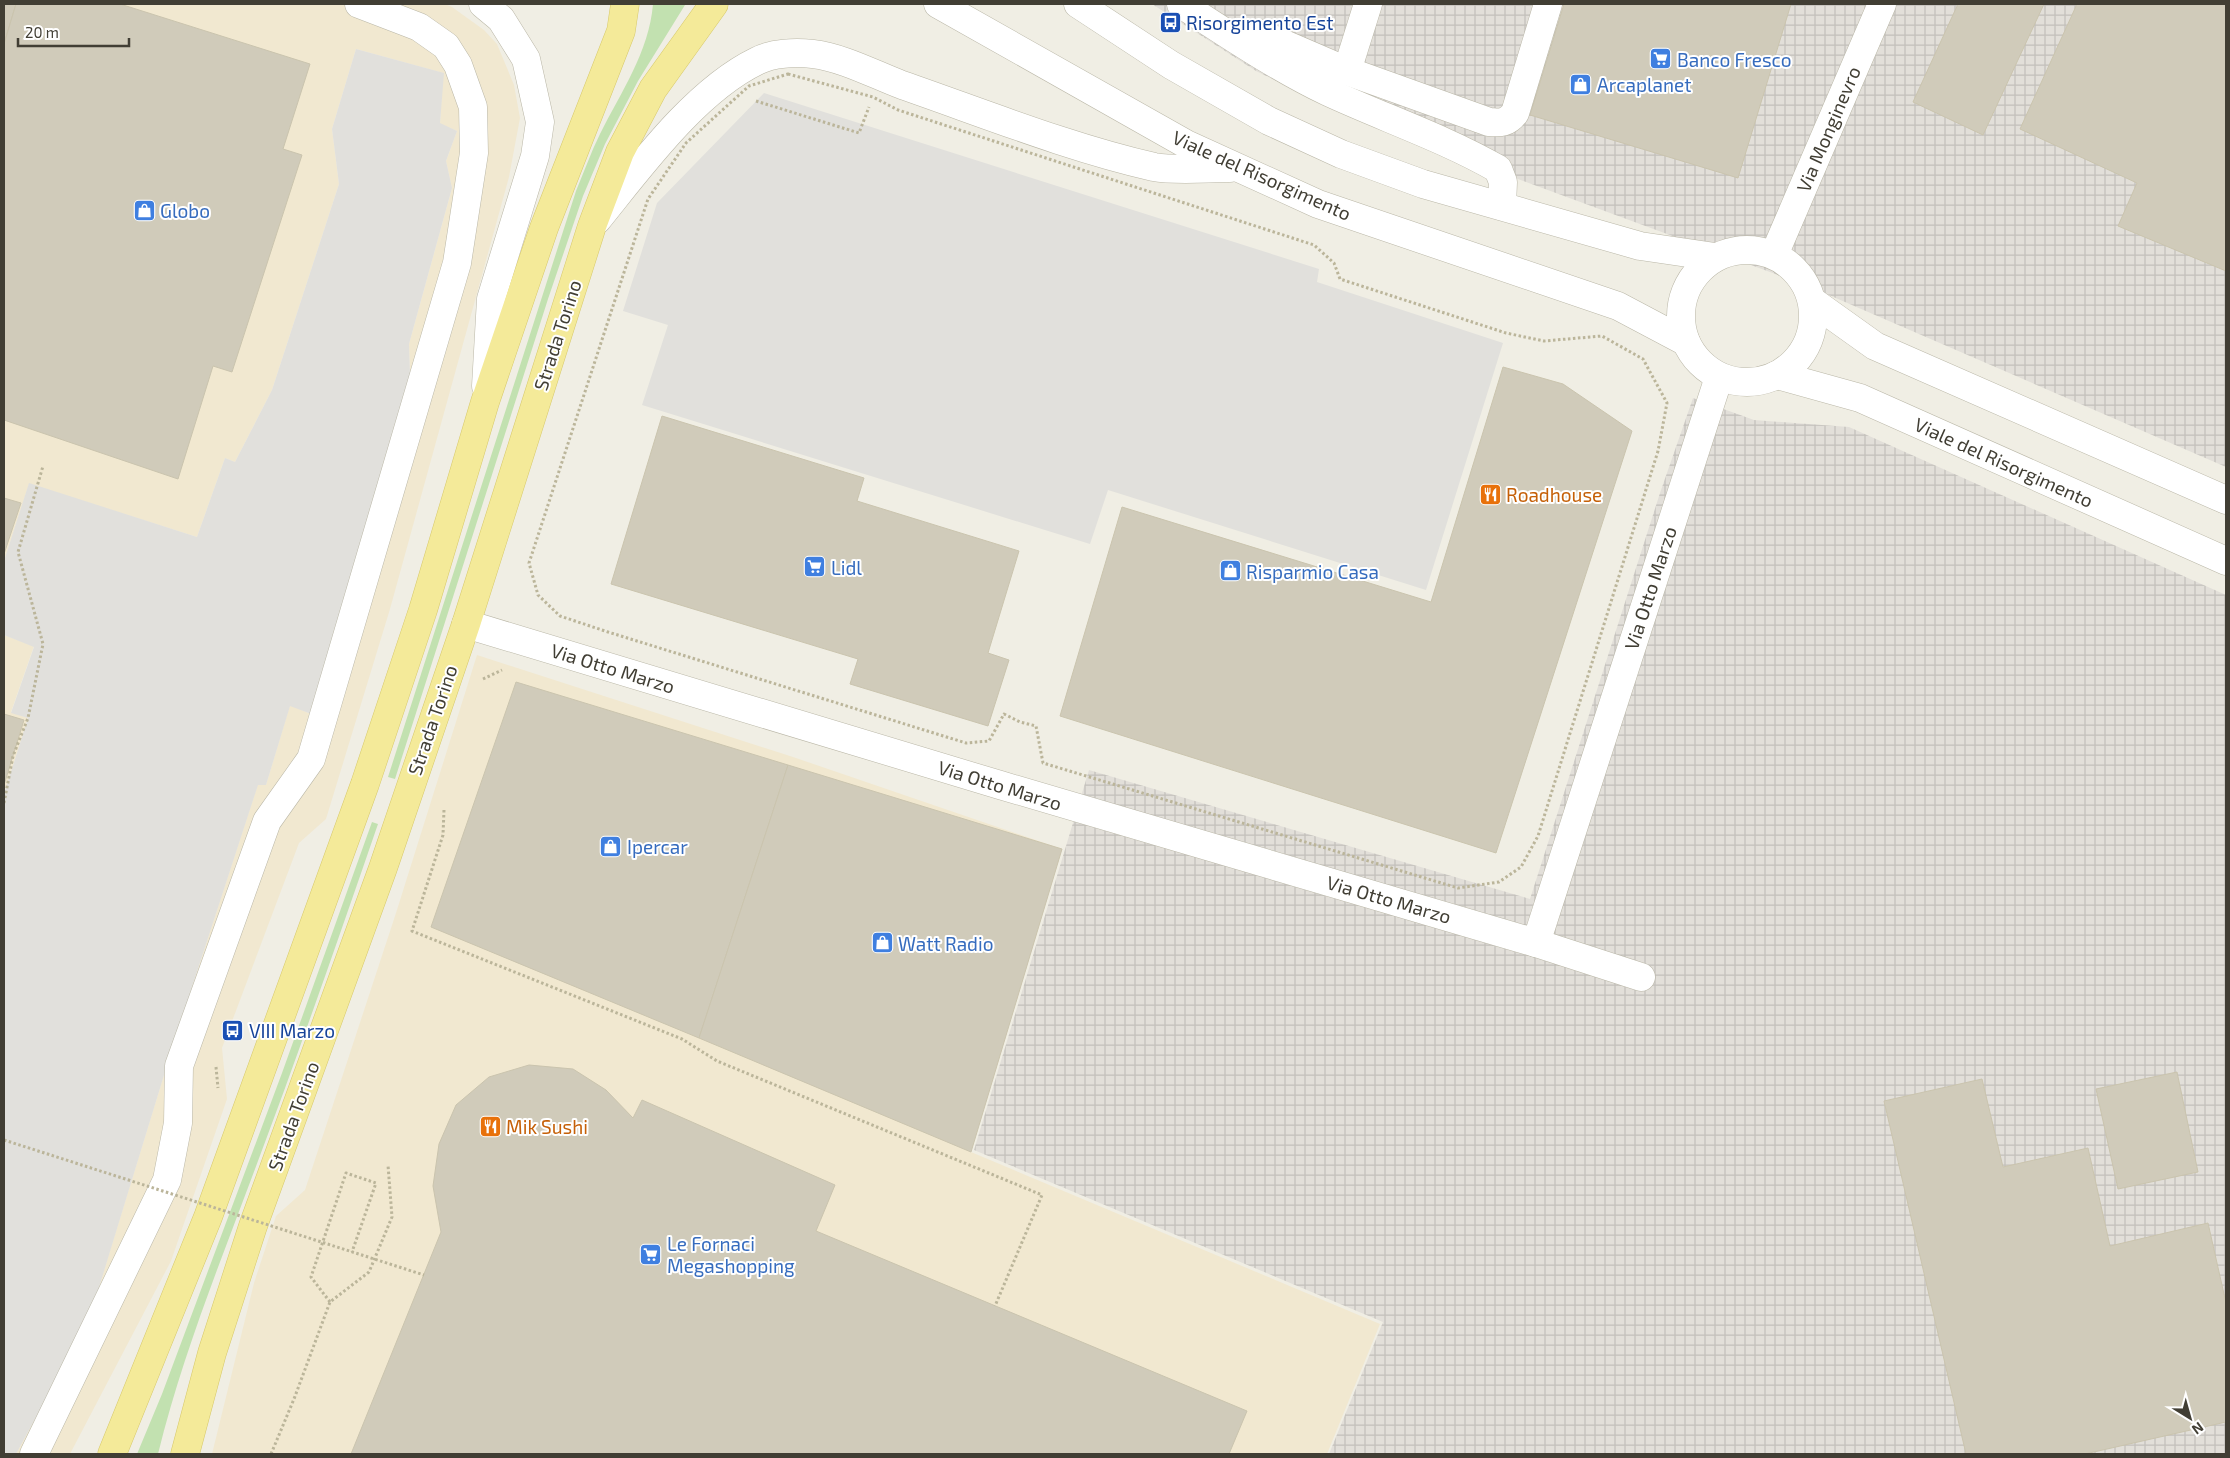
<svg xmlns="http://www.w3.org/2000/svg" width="2230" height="1458" font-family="'Exo 2',sans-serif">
<defs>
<pattern id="industrial-grid" width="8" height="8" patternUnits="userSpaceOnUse" patternTransform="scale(1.25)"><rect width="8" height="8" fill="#e2dfd9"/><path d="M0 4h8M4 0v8" fill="none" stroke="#c3c0bb"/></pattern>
</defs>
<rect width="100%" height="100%" fill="#f0eee4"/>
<g fill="#f1e8d0">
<path d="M4,4H445L452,7L484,30L497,44L514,85L520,118L509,177L390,609L326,819L299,843L222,1048L227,1099L171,1261L70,1454H16L89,1319L176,1036L258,784L266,785L290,705L313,715L410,375L409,344L452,188L446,161L457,131L440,124L443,73L356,49L332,129L339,184L272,390L235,462L225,458L197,537L29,484L4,561Z"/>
<path d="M4,635L34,646L11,712L28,718L4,794Z"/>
<path d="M477,655L793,757L1062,849L971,1152L1380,1324L1327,1454H212L254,1283L276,1216L305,1190L396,913Z"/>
</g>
<g fill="url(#industrial-grid)">
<path d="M1152,4H2226V467L1808,286L1350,117L1256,71Z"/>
<path d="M1693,398L1754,420L1849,427L2226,595V1454H1329L1383,1322L974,1150L1089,770L1530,899L1660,493Z"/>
</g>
<g fill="#c2e1b0">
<path d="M653,4L685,5L638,81L605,144L583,196L548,299L395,779L388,777L576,191C584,172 591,152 600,134C621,92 649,52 653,4Z"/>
<path d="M372,822L378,824C338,940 298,1055 255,1169C220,1263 182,1356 158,1454H137L162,1394L282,1073Z"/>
</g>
<g fill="#e1e0dc">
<path d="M356,49L444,73L440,123L457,131L446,161L452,188L409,344L410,375L358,553L314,715L290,706L266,785H258L176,1036L89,1320L16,1454H4V794L28,718L11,713L34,647L4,635V561L29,483L197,537L225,458L235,462L272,390L339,184L332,129Z"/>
<path d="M764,93L1319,269L1317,282L1503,343L1426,590L1108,490L1090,544L642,405L668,325L623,311L657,203Z"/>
</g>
<g fill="#d0cbba" stroke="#cac4ae">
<path d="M4,4H16L4,44Z"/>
<path d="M16,4H120L310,64L283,149L302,155L232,372L213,366L178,479L4,420V44Z"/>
<path d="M1564,4H1791L1738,178L1530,115Z"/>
<path d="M1958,4H2044L1983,135L1913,102Z"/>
<path d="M2077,4H2226V271L2118,226L2137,183L2020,129Z"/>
<path d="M1503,367L1563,384L1632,431L1496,853L1060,716L1122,507L1431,602Z"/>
<path d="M662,416L864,478L857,501L1019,551L988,653L1009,660L988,726L850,684L858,659L611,584Z"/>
<path d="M4,498L21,503L4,554Z"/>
<path d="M516,682L788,765L699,1038L431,927Z"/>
<path d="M4,714L24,720L4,785Z"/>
<path d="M788,765L1062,849L971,1152L699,1038Z"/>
<path d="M529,1065L573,1069L606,1090L633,1118L642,1100L835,1185L816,1231L1247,1411L1229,1454H351L441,1232L433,1186L439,1144L456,1105L489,1077Z"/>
<path d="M2177,1072L2198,1172L2118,1189L2096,1089Z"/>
<path d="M1982,1079L2003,1167L2088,1148L2110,1246L2208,1223L2226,1303V1422L2085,1454H1966L1884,1101Z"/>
</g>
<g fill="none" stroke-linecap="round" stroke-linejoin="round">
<defs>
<g id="minor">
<path d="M483,4L501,19L526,59L540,122L535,156L491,299L486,386"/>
<path d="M938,4L1186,144L1318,204L1618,306L1686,342"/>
<path d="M1078,4L1171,65L1269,121L1341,154L1423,184L1640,246L1715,257"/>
<path d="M1181,4C1229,35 1276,67 1328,92C1384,118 1444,138 1498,169L1503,182L1502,206"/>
<path d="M1261,34L1347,71L1489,122C1501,123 1507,123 1515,113L1548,4"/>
<path d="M1347,71L1368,4"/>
<path d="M597,220C640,167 695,91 757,61C772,53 795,52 813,54C844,58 873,74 902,85C983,113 1070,148 1154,167C1174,171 1208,168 1230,168"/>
<circle cx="1747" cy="316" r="66"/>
<path d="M1774,255L1882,4"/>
<path d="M1812,301L1875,346L2226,500"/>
<path d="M1777,375L1860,398L2226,561"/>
<path d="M466,624L1000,785L1536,943L1719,377"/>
<path d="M1536,943L1641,977"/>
<path d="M34,1454L167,1180L178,1123L179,1066L267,821L311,759L457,263L474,153L473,107L458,65L446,46L419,27L359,4"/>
</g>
<g id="major">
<path d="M112,1454L208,1217L365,784L423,610L485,402L544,228L621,31L625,4"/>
<path d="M185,1454L212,1353L253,1226L383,868L466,624L592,226L620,152L653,89L714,4"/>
</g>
</defs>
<use href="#minor" stroke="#bab7a7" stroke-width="29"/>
<use href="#major" stroke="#d7c96b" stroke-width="29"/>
<g stroke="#bbb59a" stroke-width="3" stroke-dasharray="2.5 2.5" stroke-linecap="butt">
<path d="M788,74L873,97L898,110L1314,245L1334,263L1340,279L1506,333L1544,341L1602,336L1643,359L1667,403L1658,451L1538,836L1521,867L1499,882L1458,888L1043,763L1036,726L1020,722L1004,714L989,741L966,743L608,632L560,616L538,595L529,563L648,199L686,143L739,95L749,86Z"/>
<path d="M756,101L859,133L869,107"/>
<path d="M483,679L502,670"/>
<path d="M4,803L13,756L28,718L43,644L18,552L43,466"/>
<path d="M444,810L443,835L412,931L682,1039L717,1061L1042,1195L995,1306"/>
<path d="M216,1067L218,1088"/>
<path d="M330,1302L311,1277L346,1173L376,1183L352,1252"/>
<path d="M271,1454L294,1399L330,1302L369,1272L392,1217L388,1165"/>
</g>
<use href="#minor" stroke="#fff" stroke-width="28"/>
<use href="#major" stroke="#f4ea99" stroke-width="28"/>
<path stroke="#bbb59a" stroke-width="3" stroke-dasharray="2.5 2.5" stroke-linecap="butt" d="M4,1140L424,1275"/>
</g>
<defs>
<symbol id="bus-square" viewBox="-11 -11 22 22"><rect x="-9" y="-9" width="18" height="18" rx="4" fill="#1a4fb4" stroke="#fff"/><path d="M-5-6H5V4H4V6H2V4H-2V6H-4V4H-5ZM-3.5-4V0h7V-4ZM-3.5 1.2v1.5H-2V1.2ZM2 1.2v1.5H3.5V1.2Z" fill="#fff"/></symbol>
<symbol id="supermarket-square" viewBox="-11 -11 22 22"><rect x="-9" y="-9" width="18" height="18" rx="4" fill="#3f7fe0" stroke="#fff"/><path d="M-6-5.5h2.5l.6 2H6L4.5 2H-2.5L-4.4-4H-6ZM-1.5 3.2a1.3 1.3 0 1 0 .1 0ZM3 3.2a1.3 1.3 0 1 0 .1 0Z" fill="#fff"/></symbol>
<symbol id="shop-square" viewBox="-11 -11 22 22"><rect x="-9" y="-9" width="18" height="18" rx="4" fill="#3f7fe0" stroke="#fff"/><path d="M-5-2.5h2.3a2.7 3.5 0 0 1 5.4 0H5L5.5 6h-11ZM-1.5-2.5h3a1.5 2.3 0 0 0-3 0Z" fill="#fff"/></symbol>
<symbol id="restaurant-square" viewBox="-11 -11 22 22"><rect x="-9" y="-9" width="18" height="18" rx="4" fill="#e8710a" stroke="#fff"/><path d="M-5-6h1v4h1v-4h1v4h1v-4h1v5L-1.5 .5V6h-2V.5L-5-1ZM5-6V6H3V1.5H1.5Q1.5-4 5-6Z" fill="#fff"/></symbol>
</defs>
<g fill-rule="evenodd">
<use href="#bus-square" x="1158" y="10" width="25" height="25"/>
<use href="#supermarket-square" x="1648" y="46" width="25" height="25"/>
<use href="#shop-square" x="1568" y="72" width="25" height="25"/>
<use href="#shop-square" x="132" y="198" width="25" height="25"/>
<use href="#restaurant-square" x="1478" y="482" width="25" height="25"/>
<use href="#supermarket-square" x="802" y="554" width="25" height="25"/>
<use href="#shop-square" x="1218" y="558" width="25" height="25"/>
<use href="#shop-square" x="598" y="834" width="25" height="25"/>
<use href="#shop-square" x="870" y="930" width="25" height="25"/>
<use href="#bus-square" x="220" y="1018" width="25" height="25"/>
<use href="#restaurant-square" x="478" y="1114" width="25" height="25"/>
<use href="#supermarket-square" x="638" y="1242" width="25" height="25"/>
</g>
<g text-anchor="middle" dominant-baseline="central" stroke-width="4" stroke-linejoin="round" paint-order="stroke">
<g font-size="19" fill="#164399" stroke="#fff" text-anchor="start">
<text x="1186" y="22">Risorgimento Est</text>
<text x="249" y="1030">VIII Marzo</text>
</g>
<g font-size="19" fill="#366cbe" stroke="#fff" text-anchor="start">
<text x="1677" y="59">Banco Fresco</text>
<text x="1597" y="84">Arcaplanet</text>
<text x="160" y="210">Globo</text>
<text x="831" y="567">Lidl</text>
<text x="1246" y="571">Risparmio Casa</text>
<text x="627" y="846">Ipercar</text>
<text x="898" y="943">Watt Radio</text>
<text x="667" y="1243">Le Fornaci<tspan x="667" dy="22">Megashopping</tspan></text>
</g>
<g font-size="19" fill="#413e34" stroke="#fff">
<text transform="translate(1828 129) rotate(-67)">Via Monginevro</text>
<text transform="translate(1262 175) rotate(24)">Viale del Risorgimento</text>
<text transform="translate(557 335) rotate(-72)">Strada Torino</text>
<text transform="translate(2004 462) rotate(24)">Viale del Risorgimento</text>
<text transform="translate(1650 588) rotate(-72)">Via Otto Marzo</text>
<text transform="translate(613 668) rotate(17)">Via Otto Marzo</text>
<text transform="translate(432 720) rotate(-71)">Strada Torino</text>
<text transform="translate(1000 785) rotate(17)">Via Otto Marzo</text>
<text transform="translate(1389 899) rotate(16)">Via Otto Marzo</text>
<text transform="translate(293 1116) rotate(-70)">Strada Torino</text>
</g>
<g font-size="19" fill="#c56008" stroke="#fff" text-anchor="start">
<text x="1506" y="494">Roadhouse</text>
<text x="506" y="1126">Mik Sushi</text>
</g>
</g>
<rect width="2230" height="1458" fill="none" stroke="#413e34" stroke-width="10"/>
<g transform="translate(2190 1418) rotate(143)" stroke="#ffffff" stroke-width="4" paint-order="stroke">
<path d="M0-4L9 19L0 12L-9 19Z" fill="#413e34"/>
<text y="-8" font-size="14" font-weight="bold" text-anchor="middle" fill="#413e34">N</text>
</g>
<path d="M18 38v8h111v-8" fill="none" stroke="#413e34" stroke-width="2.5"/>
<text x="25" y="38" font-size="15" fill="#413e34" stroke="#ffffff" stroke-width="4" paint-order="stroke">20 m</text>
</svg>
